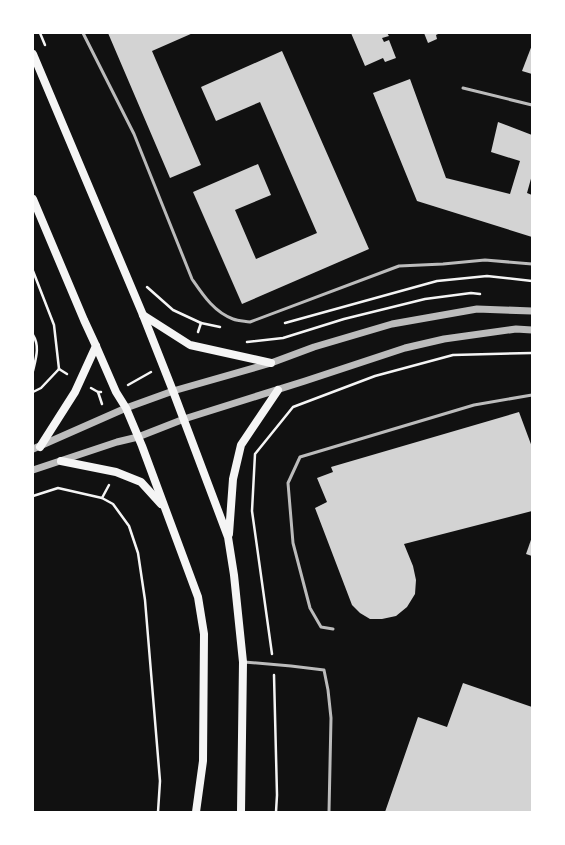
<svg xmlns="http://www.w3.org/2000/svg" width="565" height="845" font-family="Raleway,sans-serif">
<rect width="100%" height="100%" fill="#111"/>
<g fill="#d3d3d3">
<path d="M108,33H193L152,51L201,165L170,178Z"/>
<path d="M351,33H387L389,36L382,38L384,42L389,40L396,58L385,62L383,58L365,66Z"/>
<path d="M424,33H440L436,35L437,39L428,43Z"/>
<path d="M532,45V74L522,71Z"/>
<path d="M282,51L369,249L242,304L193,192L258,164L271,195L235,210L256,259L317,233L260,102L216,121L201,87Z"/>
<path d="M410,79L446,178L510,194L520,161L491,152L498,122L532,135V175L527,193L532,195V237L417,201L373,93Z"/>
<path d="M519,412L532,447V511L404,544L413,566L416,580L415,594L407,607L396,616L382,619H370L360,613L352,605L315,508L327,502L317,478L333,472L331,467Z"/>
<path d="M532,537V556L526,554Z"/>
<path d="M463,683L532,707V812H385L418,717L447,727Z"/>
</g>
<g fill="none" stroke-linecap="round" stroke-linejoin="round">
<g stroke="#f5f5f5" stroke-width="2.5">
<path d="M40,33L45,45"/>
<path d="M33,271L54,325L59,369"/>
<path d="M147,287L173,310L201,323"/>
<path d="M285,323L437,281L487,276L532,281"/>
<path d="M198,332L201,323L220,327"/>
<path d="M33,335C40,346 36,358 33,371"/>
<path d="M247,342L283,338L344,319L425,299L471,293L480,294"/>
<path d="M59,369L67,374"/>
<path d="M128,385L151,372"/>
<path d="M91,388L98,392H101"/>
<path d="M33,392L41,388L59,369"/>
<path d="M98,392L102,404"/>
<path d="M33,496L58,488L102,498L113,504L129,526L138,553L145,600L160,781L158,812"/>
<path d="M102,498L109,485"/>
<path d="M272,654L252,511L255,454L293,407L375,376L453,355L532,353"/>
<path d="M274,675L277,795L276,812"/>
</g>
<g stroke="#bcbcbc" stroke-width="3">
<path d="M83,33L134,134L192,279C203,295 214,312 233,319C238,321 244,321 250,322L399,266L443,264L485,260L532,264"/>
<path d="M463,88L532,105"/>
<path d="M333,629L321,627L310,608L293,543L288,483L300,457L474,405L532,395"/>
<path d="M244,662L291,666L324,670L328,690L331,718L329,812"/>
</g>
<g stroke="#bcbcbc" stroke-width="7">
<path d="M33,449L126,408L173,391L271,363L314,347L392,324L477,309L532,311"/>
<path d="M33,470L117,442L138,437L184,419L305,381L405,348L444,339L516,329L532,330"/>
</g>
<g stroke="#f5f5f5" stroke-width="8">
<path d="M33,54L143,315L173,391L228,537L234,575L243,662L241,812"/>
<path d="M33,199L84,320L96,346L116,392L126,408L142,446L198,597L204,634L203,761L196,812"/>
<path d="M143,315L190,345L271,363"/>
<path d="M40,447L75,392L96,346"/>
<path d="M61,461L116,472L141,482L161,504"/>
<path d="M229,534L233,479L241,445L278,390"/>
</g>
</g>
<rect width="565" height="845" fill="none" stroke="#ffffff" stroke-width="68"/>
</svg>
